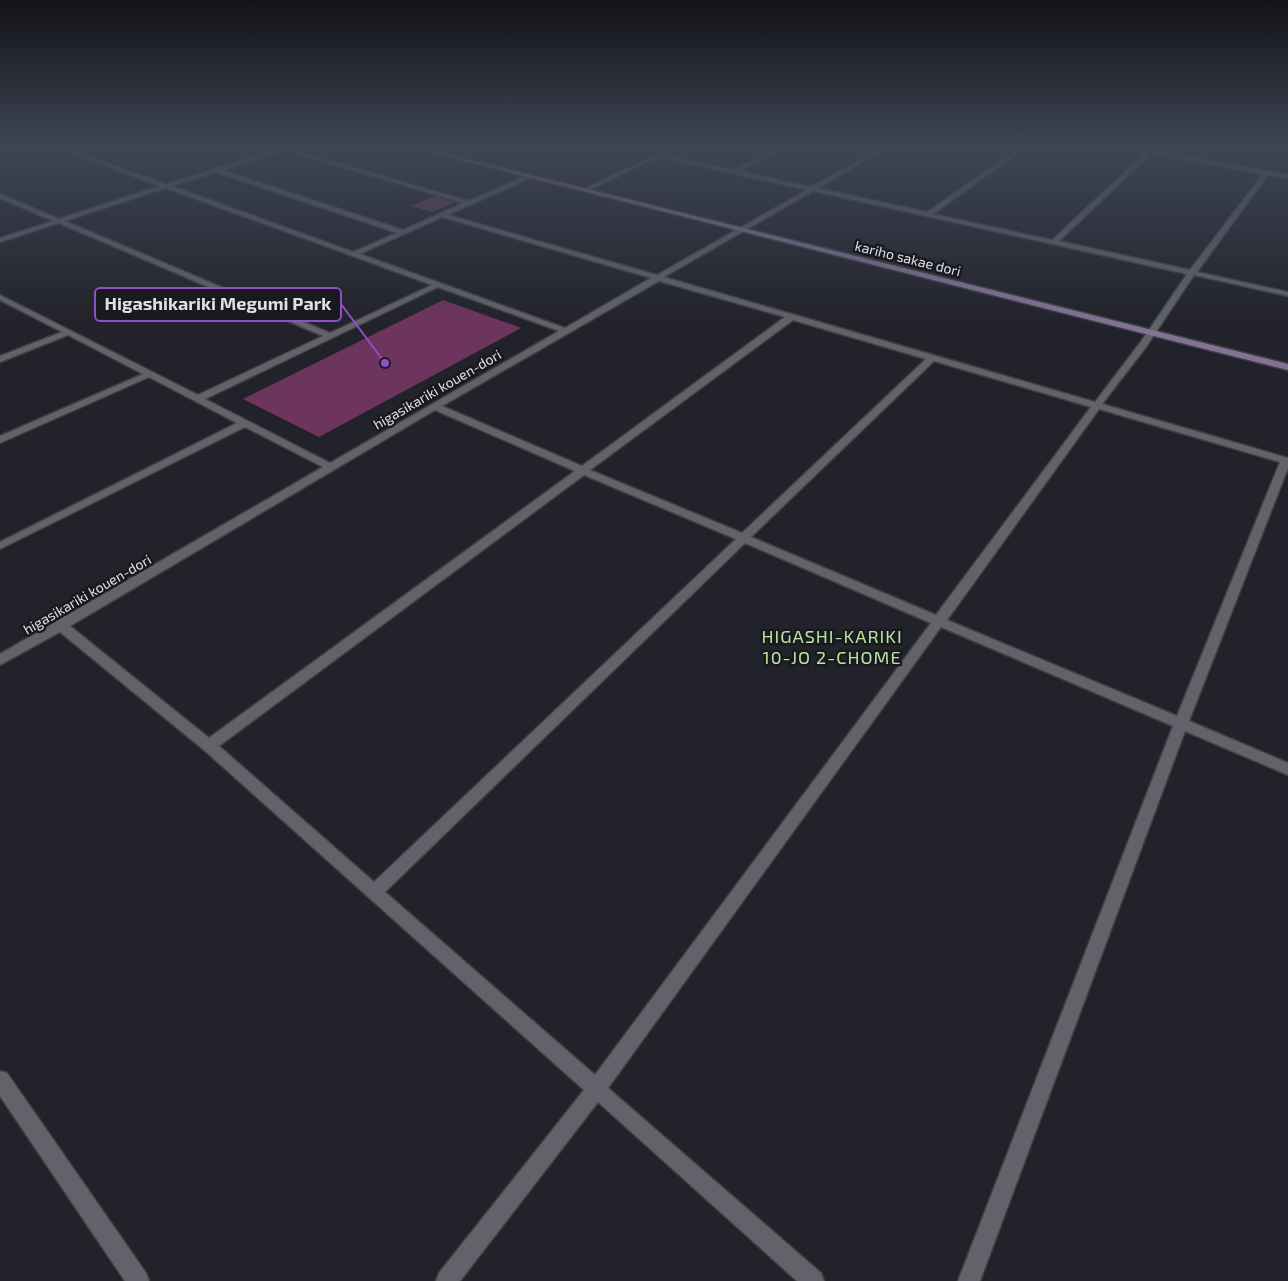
<svg xmlns="http://www.w3.org/2000/svg" width="1288" height="1281" font-family="'Exo 2',sans-serif">
<rect width="100%" height="100%" fill="#22232a"/>
<g fill="#6d345e">
<path d="M435,196L455,202L432,212L411,206Z"/>
<path d="M443,300L521,328L319,437L243,399Z"/>
</g>
<g fill="none" stroke-linecap="round" stroke-linejoin="round">
<defs>
<g id="street">
<path d="M48,145H56L166,184L280,148L277,147V145L468,201L530,174L532,177L448,215L657,275L807,190L659,157L587,191L582,190L676,145H683L664,155L734,170L783,145H790L740,171L811,187L885,145H892L818,188L927,212L1023,145H1029L933,214L1052,240L1145,153L1110,145L1150,149L1288,175V179L1268,175L1197,272L1288,292V296L1194,275L1146,347L1102,404L1288,458V468L1189,721L1288,763V775L1185,731L980,1281H958L1173,726L941,627L608,1088L821,1273L824,1281H797L598,1102L460,1281H436L439,1273L584,1090L204,750L60,632L0,665V654L323,467L245,427L0,549V542L237,423L149,377L0,443V436L143,374L68,335L0,362V356L62,332L0,300V295L198,395L323,336L59,223L0,242V238L53,221L0,198V194L59,219L160,186ZM285,150L463,203L403,230L222,170ZM1151,154L1263,174L1190,270L1059,241ZM216,172L397,233L353,252L172,186ZM166,188L432,285L330,333L65,221ZM813,191L1187,274L1140,343L1095,402L664,277ZM442,217L651,278L565,328L360,254ZM659,281L785,317L582,466L442,406ZM438,287L559,331L330,463L205,399ZM793,320L926,359L742,533L590,470ZM934,361L1091,407L936,615L751,537ZM1099,409L1280,462L1177,716L947,620ZM435,410L575,471L209,738L70,626ZM584,475L736,539L374,882L219,746ZM745,543L931,623L595,1075L385,892Z"/>
<path d="M1249,145L1288,149V153L1252,147Z"/>
<path d="M0,1071L7,1073L146,1273L149,1281H125L0,1096Z"/>
</g>
<path id="secondary" d="M402,145H411L1288,364V370Z"/>
</defs>
<use href="#street" stroke="#3f3f45" stroke-width="3"/>
<use href="#secondary" stroke="#3f3f45" stroke-width="3"/>
<use href="#street" fill="#61626a" fill-rule="evenodd"/>
<use href="#secondary" fill="#827394" fill-rule="evenodd"/>
</g>
<linearGradient id="sky" x2="0" y2="1"><stop stop-color="#131317"/><stop offset="0.45" stop-color="#3e4555"/><stop offset="1" stop-color="#3e4555" stop-opacity="0"/></linearGradient>
<rect width="1288" height="324" fill="url(#sky)"/>
<g text-anchor="middle" dominant-baseline="central" stroke-width="5" stroke-linejoin="round" paint-order="stroke">
<g font-size="14" fill="#dfe0e5" stroke="#191a20">
<text transform="translate(908 258) rotate(14)">kariho sakae dori</text>
<text transform="translate(437 389) rotate(-30)">higasikariki kouen-dori</text>
<text transform="translate(87 594) rotate(-30)">higasikariki kouen-dori</text>
</g>
<g font-size="18" letter-spacing="1" fill="#b8e3a0" stroke="#191a20">
<text x="832" y="636">HIGASHI-KARIKI<tspan x="832" dy="21">10-JO 2-CHOME</tspan></text>
</g>
</g>
<path fill="none" stroke="#8f50c7" stroke-width="2" d="M385 363L341 304"/>
<circle fill="#8f50c7" stroke="#191a20" stroke-width="2" cx="385" cy="363" r="5"/>
<rect fill="#191a20" stroke="#8f50c7" stroke-width="2" x="95" y="288" width="246" height="33" rx="5"/>
<g font-size="18" text-anchor="middle" font-weight="bold" fill="#dfe0e5">
<text x="218" y="310">Higashikariki Megumi Park</text>
</g>
</svg>
